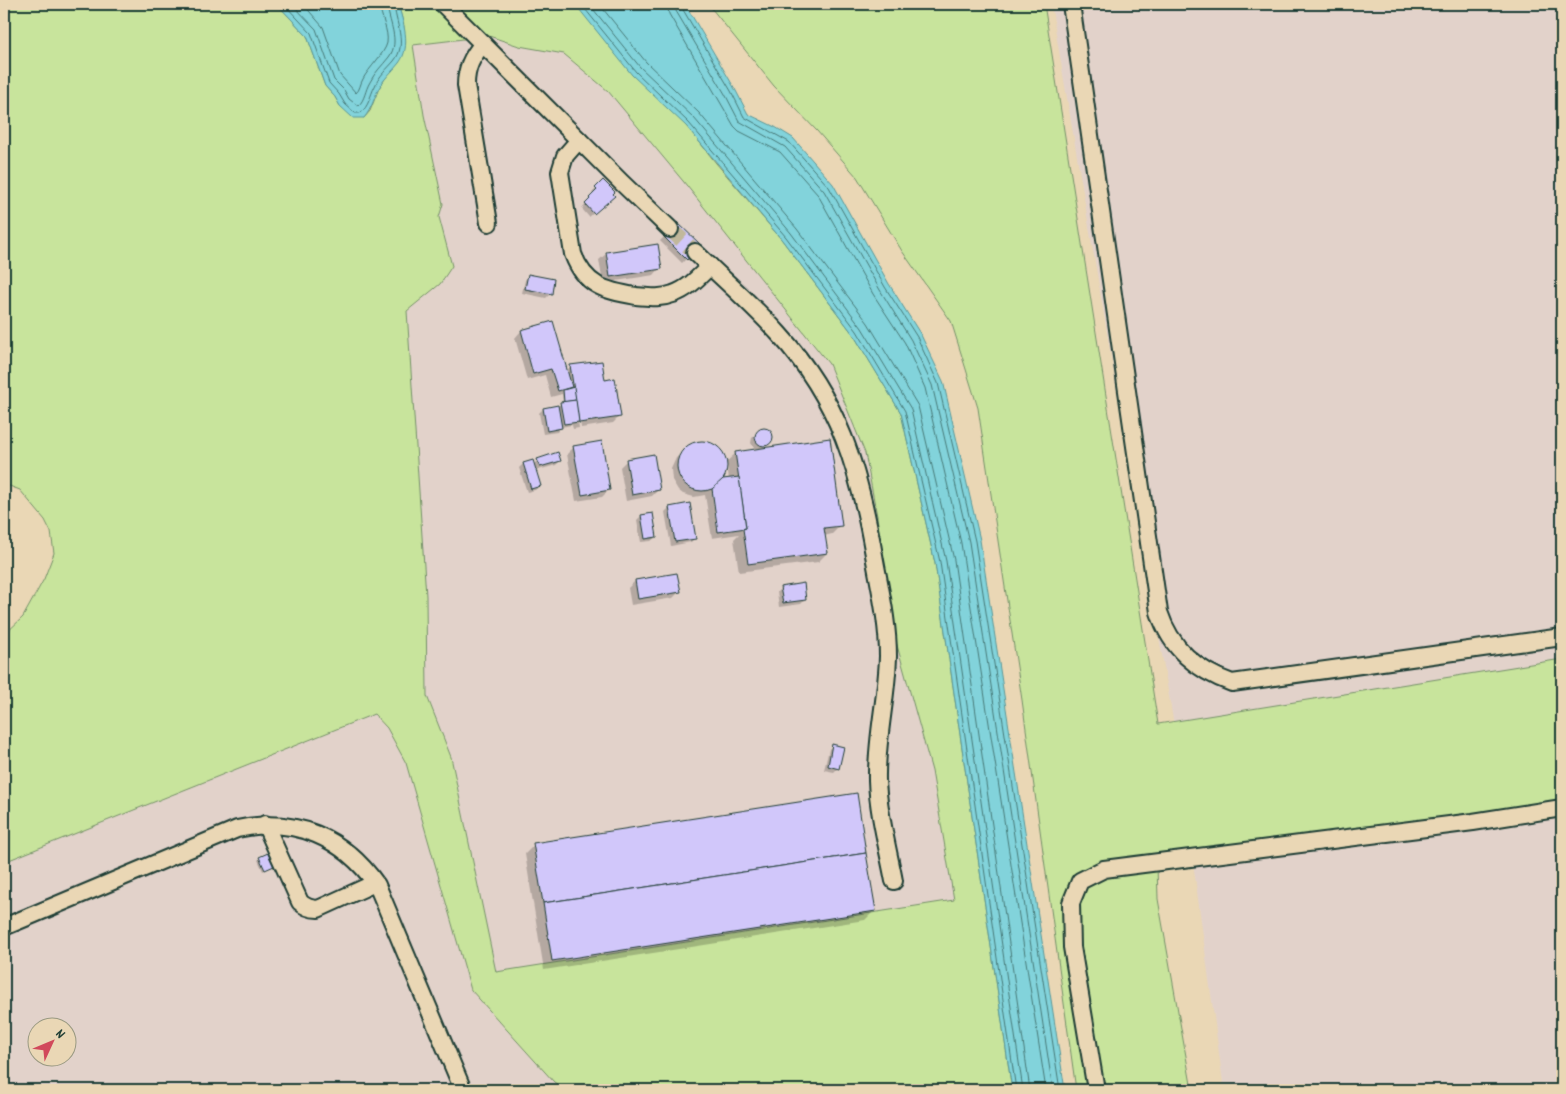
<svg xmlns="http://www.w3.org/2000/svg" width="1566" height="1094" font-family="Dekko,sans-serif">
<rect width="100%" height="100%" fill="#ead7b5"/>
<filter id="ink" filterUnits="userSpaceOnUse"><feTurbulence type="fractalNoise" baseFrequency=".02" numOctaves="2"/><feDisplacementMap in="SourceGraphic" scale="10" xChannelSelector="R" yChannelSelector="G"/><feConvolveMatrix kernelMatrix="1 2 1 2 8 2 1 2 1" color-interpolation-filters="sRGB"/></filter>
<g filter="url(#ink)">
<g fill="#e2d2ca" fill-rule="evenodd">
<path d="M1051,4H1562V1090H1224L1176,737Z"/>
<path d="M489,36L519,46L564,54L608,91L683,181L829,364L865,453L877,516L932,771L954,900L496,973L451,757L427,697L407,311L440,284L452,266L439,217L443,203L424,115L413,45Z"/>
<path d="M374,714L387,728L406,763L471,990L554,1082L565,1090H4V862ZM38,1026H68V1056H38Z"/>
</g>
<g fill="#c8e49c" stroke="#749068" fill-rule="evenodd">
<path d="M4,4H277L307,36L325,86L335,97L340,106L364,118L370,111L379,88L390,71L399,63L404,26L398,4H590L716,163L782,240L853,334L901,413L935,563L1012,1090H565L554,1082L471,990L406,763L387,728L374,714L4,862V635L23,617L44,579L54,553L51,532L45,520L20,490L4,484ZM489,36L519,46L564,54L608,91L683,181L829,364L865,453L877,516L888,613L932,771L954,900L496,972L451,757L427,696L426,596L407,311L440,284L452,266L439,217L443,204L424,115L413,45Z"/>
<path d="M708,4H1044L1158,724L1562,659V803L1157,865L1158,899L1192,1090H1076L1022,700L978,408L951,321L902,251L857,177L817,131L774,86Z"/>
</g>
<g fill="#82d3db" stroke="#5a9798">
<path d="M277,4H398C403,22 412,46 399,63C392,72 384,78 379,88C374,98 372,108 364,118H353L340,106L335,97L325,86L307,36Z"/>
<path d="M575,4H685L735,89L748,114L775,127L793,138L833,184L889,284L921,335L943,381L980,540L1065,1090H1012L935,563L901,413L853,334L782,240L686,126L632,75Z"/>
</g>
<g fill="#0003" fill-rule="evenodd">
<path d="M603,182L609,200L589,217L582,209L594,195L592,193Z"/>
<path d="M677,224L700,245L682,263L660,241Z"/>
<path d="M657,245L660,268L654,275L603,283L599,260L606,254Z"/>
<path d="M529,275L553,280L550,294L546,298L522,293L525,280Z"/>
<path d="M552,323L566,371L571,366L604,381L620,416L613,423L581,428L580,419L578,421L579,428L573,429L572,425L561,427L557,432L543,434L539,413L543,409L558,406L563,403L562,394L551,397L545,375L527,380L515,338L521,331Z"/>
<path d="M761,429H767L771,433L772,439L762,449L841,525L832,534L824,536L827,553L818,562L739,572L734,539L739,534L712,538L705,495L694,497L683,494L678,490L672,480L671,469L676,458L688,447L699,443H705L716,447L723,457L725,463L736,453L759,449L754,448L751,443L752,438ZM727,463L729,480L721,481Z"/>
<path d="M574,447L609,490L602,497L576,501L567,454Z"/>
<path d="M538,460L560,461L556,465L535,471L540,486L535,490L527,492L519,468L523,464L533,465Z"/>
<path d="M627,460L658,490L652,496L626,501L620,467Z"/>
<path d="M669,508L695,538L691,542L671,546L665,512Z"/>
<path d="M641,516L656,537L651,541L641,542L637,520Z"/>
<path d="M676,574L679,592L673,598L631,605L628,588L635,581Z"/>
<path d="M781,588L805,600L801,604L779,607L777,592Z"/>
<path d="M833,745L838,768L834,772L824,770L829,749Z"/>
<path d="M534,845L874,911L865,920L544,970L525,854Z"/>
<path d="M260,858L271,867L263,871L258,860Z"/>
</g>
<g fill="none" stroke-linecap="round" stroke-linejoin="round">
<g stroke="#477977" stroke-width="1">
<path d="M284,4L311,33L329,83L339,94L345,104L355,113H360C369,107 370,95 375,86C379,76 387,69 394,61C408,44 395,22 394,4"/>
<path d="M292,4L316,29L334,80L344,90L349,99L358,106C365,100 365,90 370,82C375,72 382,66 389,57C401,41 388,21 387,4"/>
<path d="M303,4L323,27L340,75L356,93C360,90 360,84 363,79C368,69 385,53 387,43C389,30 380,17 380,4"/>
<path d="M581,4L636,72L689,123L786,237L857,331L905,411L940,562L1016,1090"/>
<path d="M589,4L640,67L694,118L791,233L862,328L911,409L946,561L1023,1090"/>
<path d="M599,4L646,62L699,113L797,229L868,323L918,406L954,560L1030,1090"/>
<path d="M667,4L669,14L734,126L739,131L780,152L818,195L873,294L905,343L925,388L961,543L1046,1090"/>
<path d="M675,4L676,11L725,94L739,121L785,147L824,191L880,290L911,340L932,385L969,542L1053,1090"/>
<path d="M681,4L682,8L731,91L744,117L789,142L829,187L885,287L917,337L938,383L975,541L1060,1090"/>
</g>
</g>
<g fill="#d1c7fa" stroke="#1f3d34">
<path d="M603,180L615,192L613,194L615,196L594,214L585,204L590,199L589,198L597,190L595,188Z"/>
<path d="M677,222L701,245L687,260L663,236Z"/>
<path d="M658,244L662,269L610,277L606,252Z"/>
<path d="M528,274L554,279L552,294L525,289Z"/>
<path d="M553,321L572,387L558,391L551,369L533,374L521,330Z"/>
<path d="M602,361L605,380L615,378L621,417L579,423L570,365Z"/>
<path d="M574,387L576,400L564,402L563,390Z"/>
<path d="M576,400L579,422L564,424L560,402Z"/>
<path d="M558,405L562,428L547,431L543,408Z"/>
<circle cx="764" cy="437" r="9"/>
<path d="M830,438L842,526L824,528L828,553L748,564L743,529L746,528L735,452Z"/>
<path d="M602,441L610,490L582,495L573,446Z"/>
<circle cx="702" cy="466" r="25"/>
<path d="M558,452L561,461L540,467L537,459Z"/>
<path d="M654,454L660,490L632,495L626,459Z"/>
<path d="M533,460L541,486L531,489L523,463Z"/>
<path d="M739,477L746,528L718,532L712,489L723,479Z"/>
<path d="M690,503L696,539L675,542L669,507Z"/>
<path d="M653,513L657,537L645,539L641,515Z"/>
<path d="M677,573L681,592L638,599L635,580Z"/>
<path d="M804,583L806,600L783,603L780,587Z"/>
<path d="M832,744L844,747L839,769L828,766Z"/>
<path d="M857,793L866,853L543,903L533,843Z"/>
<path d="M268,853L274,866L265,870L259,857Z"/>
<path d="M866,853L876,911L552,961L543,903Z"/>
</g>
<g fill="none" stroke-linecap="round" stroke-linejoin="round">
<path stroke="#c1b89b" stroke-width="16" stroke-dasharray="16 8" stroke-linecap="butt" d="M670,229L695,252"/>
<defs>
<g id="minor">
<path d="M443,4L621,182L670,229"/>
<path d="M1071,4L1159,612C1171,649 1196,670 1232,683L1562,637"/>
<path d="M483,44C472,56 466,68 466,85L489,223"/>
<path d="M579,140L565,156L560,172L573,254C585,286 605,291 636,296C649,297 660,299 673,294C688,289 699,277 710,266"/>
<path d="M695,252C723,279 753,305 779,334C839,400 859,469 874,555C880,589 888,622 888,656C887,698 876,739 877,780C878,812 888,849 894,881"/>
<path d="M265,824L300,902C305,907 310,909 318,909L375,883"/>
<path d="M4,927L237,829C295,816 343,837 377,885L463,1090"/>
<path d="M1096,1090L1072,947L1071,903L1080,881L1104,869L1473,822L1562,808"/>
</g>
</defs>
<use href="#minor" stroke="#1f3d34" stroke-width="20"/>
<use href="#minor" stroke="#ead7b5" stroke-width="16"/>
</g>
</g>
<rect width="1566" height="1094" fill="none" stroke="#ead7b5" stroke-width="20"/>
<rect x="10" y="10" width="1546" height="1074" fill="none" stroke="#1f3d34" stroke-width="2" filter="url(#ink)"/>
<g transform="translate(52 1042) rotate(46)"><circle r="24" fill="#ead7b5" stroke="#999981"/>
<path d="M0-4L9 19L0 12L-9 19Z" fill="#d1495b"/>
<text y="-8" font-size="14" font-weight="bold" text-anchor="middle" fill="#1f3d34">N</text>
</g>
</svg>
